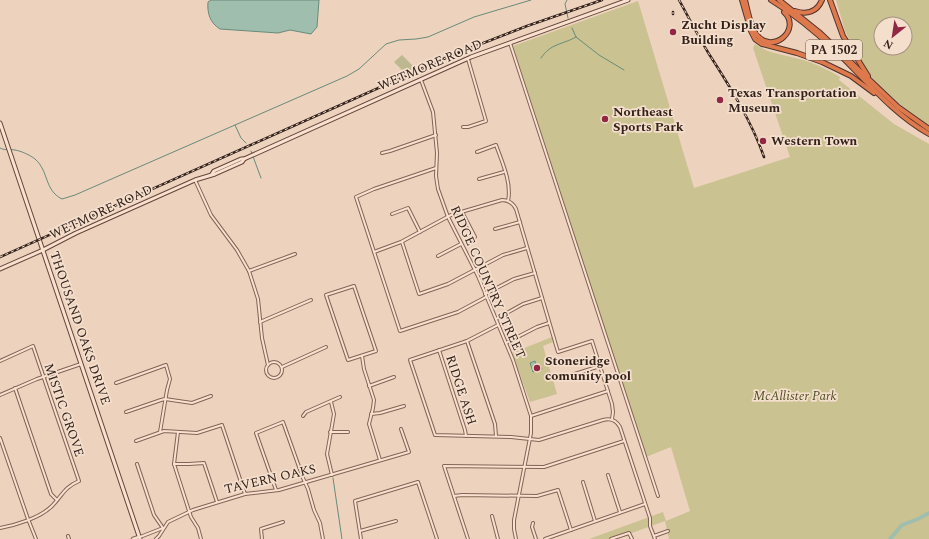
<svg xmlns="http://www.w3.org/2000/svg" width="929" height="539" font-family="Spectral,serif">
<rect width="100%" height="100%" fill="#edd2bd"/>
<g fill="#cac291" fill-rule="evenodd">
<path d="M836,0H929V125L902,106L873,79L855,51L845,31ZM881,24H905V48H881Z"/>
<path d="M638,1L694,188L790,157L753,48L755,44C769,54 786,55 803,60C816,64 829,70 840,77L839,80L894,124L929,144V539H669L665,521L615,539H589L663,512L666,521L690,511L671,447L646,457L513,46Z"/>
<path d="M552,337L553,342L543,346L557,394L530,402L512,353Z"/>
</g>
<path fill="#beb891" d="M402,55L416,69L406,74L394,62Z"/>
<g fill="#a0beae" stroke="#688b7a">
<path d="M211,0H319L317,27L311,34L290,30L278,33L220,29C210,23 207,13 208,2Z"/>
<path d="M535,361L536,366L540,365L542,369L533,372L530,363Z"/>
</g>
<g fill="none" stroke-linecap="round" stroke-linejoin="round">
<g stroke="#688b7a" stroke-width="1">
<path d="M567,0L565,4L568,18"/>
<path d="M572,28L576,37L599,55L624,70"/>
<path d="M541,58C551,43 562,45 576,37"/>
<path d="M235,125L241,138L246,143"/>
<path d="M0,148C6,151 9,149 15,150C21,151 30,155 35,159C49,171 44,190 62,199L75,195L347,76L359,69L386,44L399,40L416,39L428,37L474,17L531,0"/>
<path d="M251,151L261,178"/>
<path d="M333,478L342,539"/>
</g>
<path stroke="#a0beae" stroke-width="4" d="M890,539L902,525L918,519L929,513"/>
<defs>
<g id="minor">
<path d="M510,43L658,496"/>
<path d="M421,80L433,112L437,153L436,176L438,189L448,217L478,276L513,360L531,416V433L514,520V529L516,539"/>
<path d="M463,127H468L486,121L468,59"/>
<path d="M477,152L496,145C502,162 512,183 508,201"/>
<path d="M382,153L390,151L436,135"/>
<path d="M436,168L374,189L356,197L400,331L458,312L486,297"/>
<path d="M479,179L504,172"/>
<path d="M195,180L211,215L237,250L249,271L258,299L262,338L268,365"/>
<path d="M462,212L475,237"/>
<path d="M392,214L408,208L420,232"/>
<path d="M495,229L520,222"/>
<path d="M402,242L419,294L448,284L503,255L527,248"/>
<path d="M374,252L401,242L451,215L502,200C508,200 513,203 516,209L558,352L592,341L612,404L613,412L612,419"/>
<path d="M438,256L461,244"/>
<path d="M249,271L295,254"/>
<path d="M354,286L376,351L348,360L326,295Z"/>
<path d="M485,294L514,279L535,273"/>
<path d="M496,319L523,304L542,298"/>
<path d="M260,322L311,300"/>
<path d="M498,325L467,341L410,360L435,435L511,437L539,440L603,420C611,418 616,420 620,427L650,518V526L655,539"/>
<path d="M467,341L495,424L496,436"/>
<path d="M506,343L537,327L549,323"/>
<path d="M439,350L465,430L466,436"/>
<path d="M362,356L364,369L374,400L373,408L369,424L380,460"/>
<path d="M0,361L33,346L79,481C63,488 63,495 52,506C40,518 16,525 0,528"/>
<circle cx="274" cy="370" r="8"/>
<path d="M282,367L326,347"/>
<path d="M562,378L600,366"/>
<path d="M116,383L166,365L170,379L167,390L160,432"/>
<path d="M369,386L394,377"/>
<path d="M15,388L51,494L57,500"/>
<path d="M0,395L37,379L81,364"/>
<path d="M331,402L334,414L327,454L332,475"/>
<path d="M126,412L161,400L165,399L192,403L211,396"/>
<path d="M371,414L380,413L404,406"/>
<path d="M303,416L306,412L340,397"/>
<path d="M531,416L608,391"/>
<path d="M178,432L174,464L191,517L198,528L201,539"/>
<path d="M330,432H348"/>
<path d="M0,438L28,519L36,539"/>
<path d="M136,441L164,431L197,433L222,425L245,494"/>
<path d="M137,464L154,515L163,528"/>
<path d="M174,464H189L204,463L217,502"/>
<path d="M608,475L620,512"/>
<path d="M583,482L595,521"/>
<path d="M276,490L256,433L283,422L303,478L308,489L314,510L320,523L323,539"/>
<path d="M454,496L462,495L537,496L558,490L571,530"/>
<path d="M492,516L498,539"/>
<path d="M533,523L532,527L536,539"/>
<path d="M360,531L396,521"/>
<path d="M68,536L69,539"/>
<path d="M654,536L668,531"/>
<path d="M140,537L163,528"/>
<path d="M156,539L159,536L168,522L193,510L245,494L279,490L409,452L401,429"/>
<path d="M262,539L261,529L283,522"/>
<path d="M361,539L355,501L418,482L437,539"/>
<path d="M468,539L444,466L544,467L624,441"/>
<path d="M545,539L645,504"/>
<path d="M611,539L629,533L632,539"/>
</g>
<path id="tertiary" d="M133,539L139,537"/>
<g id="secondary">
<path d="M0,123L140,539"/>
<path d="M212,174L214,171L241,159H244L471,57L628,0"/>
<path d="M0,269L43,250L76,233L195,180L215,174L242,162L244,159"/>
</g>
<g id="motorway">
<path d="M742,0L751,31L755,39L762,44L797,53L822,62L851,76L874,93"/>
<path d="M745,0C748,11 750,27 757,35C773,55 802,29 784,12"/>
<path d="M771,0C794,14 816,32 836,51C866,80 892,113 929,134"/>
<path d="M779,0L819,32L898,107L929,129"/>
<path d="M830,0L843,36L868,76"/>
<path d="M795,11C807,15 817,12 822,0"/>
</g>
</defs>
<use href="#minor" stroke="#846356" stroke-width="4"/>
<use href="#tertiary" stroke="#846356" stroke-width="4.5"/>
<use href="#secondary" stroke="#65453a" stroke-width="5"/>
<use href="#motorway" stroke="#51332b" stroke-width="6"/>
<use href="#minor" stroke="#f8e1cf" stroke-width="2"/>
<use href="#tertiary" stroke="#f8e1cf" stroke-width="2.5"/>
<use href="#secondary" stroke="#f8e1cf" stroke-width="3"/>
<use href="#motorway" stroke="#dd794c" stroke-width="4"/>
<defs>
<g id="rail">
<path d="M679,0C689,18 698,36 709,54C729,85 752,122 764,157"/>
<path d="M673,14V12"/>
<path d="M682,29L684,28"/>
<path d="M0,257L450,56L527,26L602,0"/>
</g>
</defs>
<use href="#rail" stroke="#33211b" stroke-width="2.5"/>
<use href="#rail" stroke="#f4decc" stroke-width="1" stroke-dasharray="3" stroke-linecap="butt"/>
</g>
<g fill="#922743" stroke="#f4decc" stroke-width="1.5">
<circle cx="673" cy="32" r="4"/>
<circle cx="720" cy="100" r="4"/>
<circle cx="605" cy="119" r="4"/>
<circle cx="763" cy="141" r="4"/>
<circle cx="537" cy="368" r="4"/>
</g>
<g text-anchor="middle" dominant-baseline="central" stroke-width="3.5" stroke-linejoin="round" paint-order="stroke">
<rect fill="#f4decc" stroke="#6d5a50" stroke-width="1" x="806" y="40" width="56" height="20" rx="3"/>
<g font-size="12" font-weight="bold" fill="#33211b">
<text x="834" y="50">PA 1502</text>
</g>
<g font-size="13" font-weight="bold" fill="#33211b" stroke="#f4decc" text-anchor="start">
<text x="681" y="25">Zucht Display<tspan x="681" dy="15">Building</tspan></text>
<text x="728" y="93">Texas Transportation<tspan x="728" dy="15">Museum</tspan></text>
<text x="613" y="112">Northeast<tspan x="613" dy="15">Sports Park</tspan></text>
<text x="771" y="141">Western Town</text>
<text x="545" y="361">Stoneridge<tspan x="545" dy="15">comunity pool</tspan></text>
</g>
<g font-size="13" fill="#33211b" stroke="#f4decc">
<text transform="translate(430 65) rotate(-23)">WETMORE ROAD</text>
<text transform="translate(101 212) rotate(-25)">WETMORE ROAD</text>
<text transform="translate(488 282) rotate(66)">RIDGE COUNTRY STREET</text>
<text transform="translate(80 328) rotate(71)">THOUSAND OAKS DRIVE</text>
<text transform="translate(461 390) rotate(72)">RIDGE ASH</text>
<text transform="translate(64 410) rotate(71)">MISTIC GROVE</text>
<text transform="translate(270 479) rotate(-13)">TAVERN OAKS</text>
</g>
<g font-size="13" font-style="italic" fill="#4f4f22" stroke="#f4decc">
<text x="795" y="396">McAllister Park</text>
</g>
</g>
<g transform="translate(893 36) rotate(210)"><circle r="19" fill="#f4decc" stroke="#a79285"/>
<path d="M0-3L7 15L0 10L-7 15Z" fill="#922743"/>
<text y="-6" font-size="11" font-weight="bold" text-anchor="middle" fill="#33211b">N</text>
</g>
</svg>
